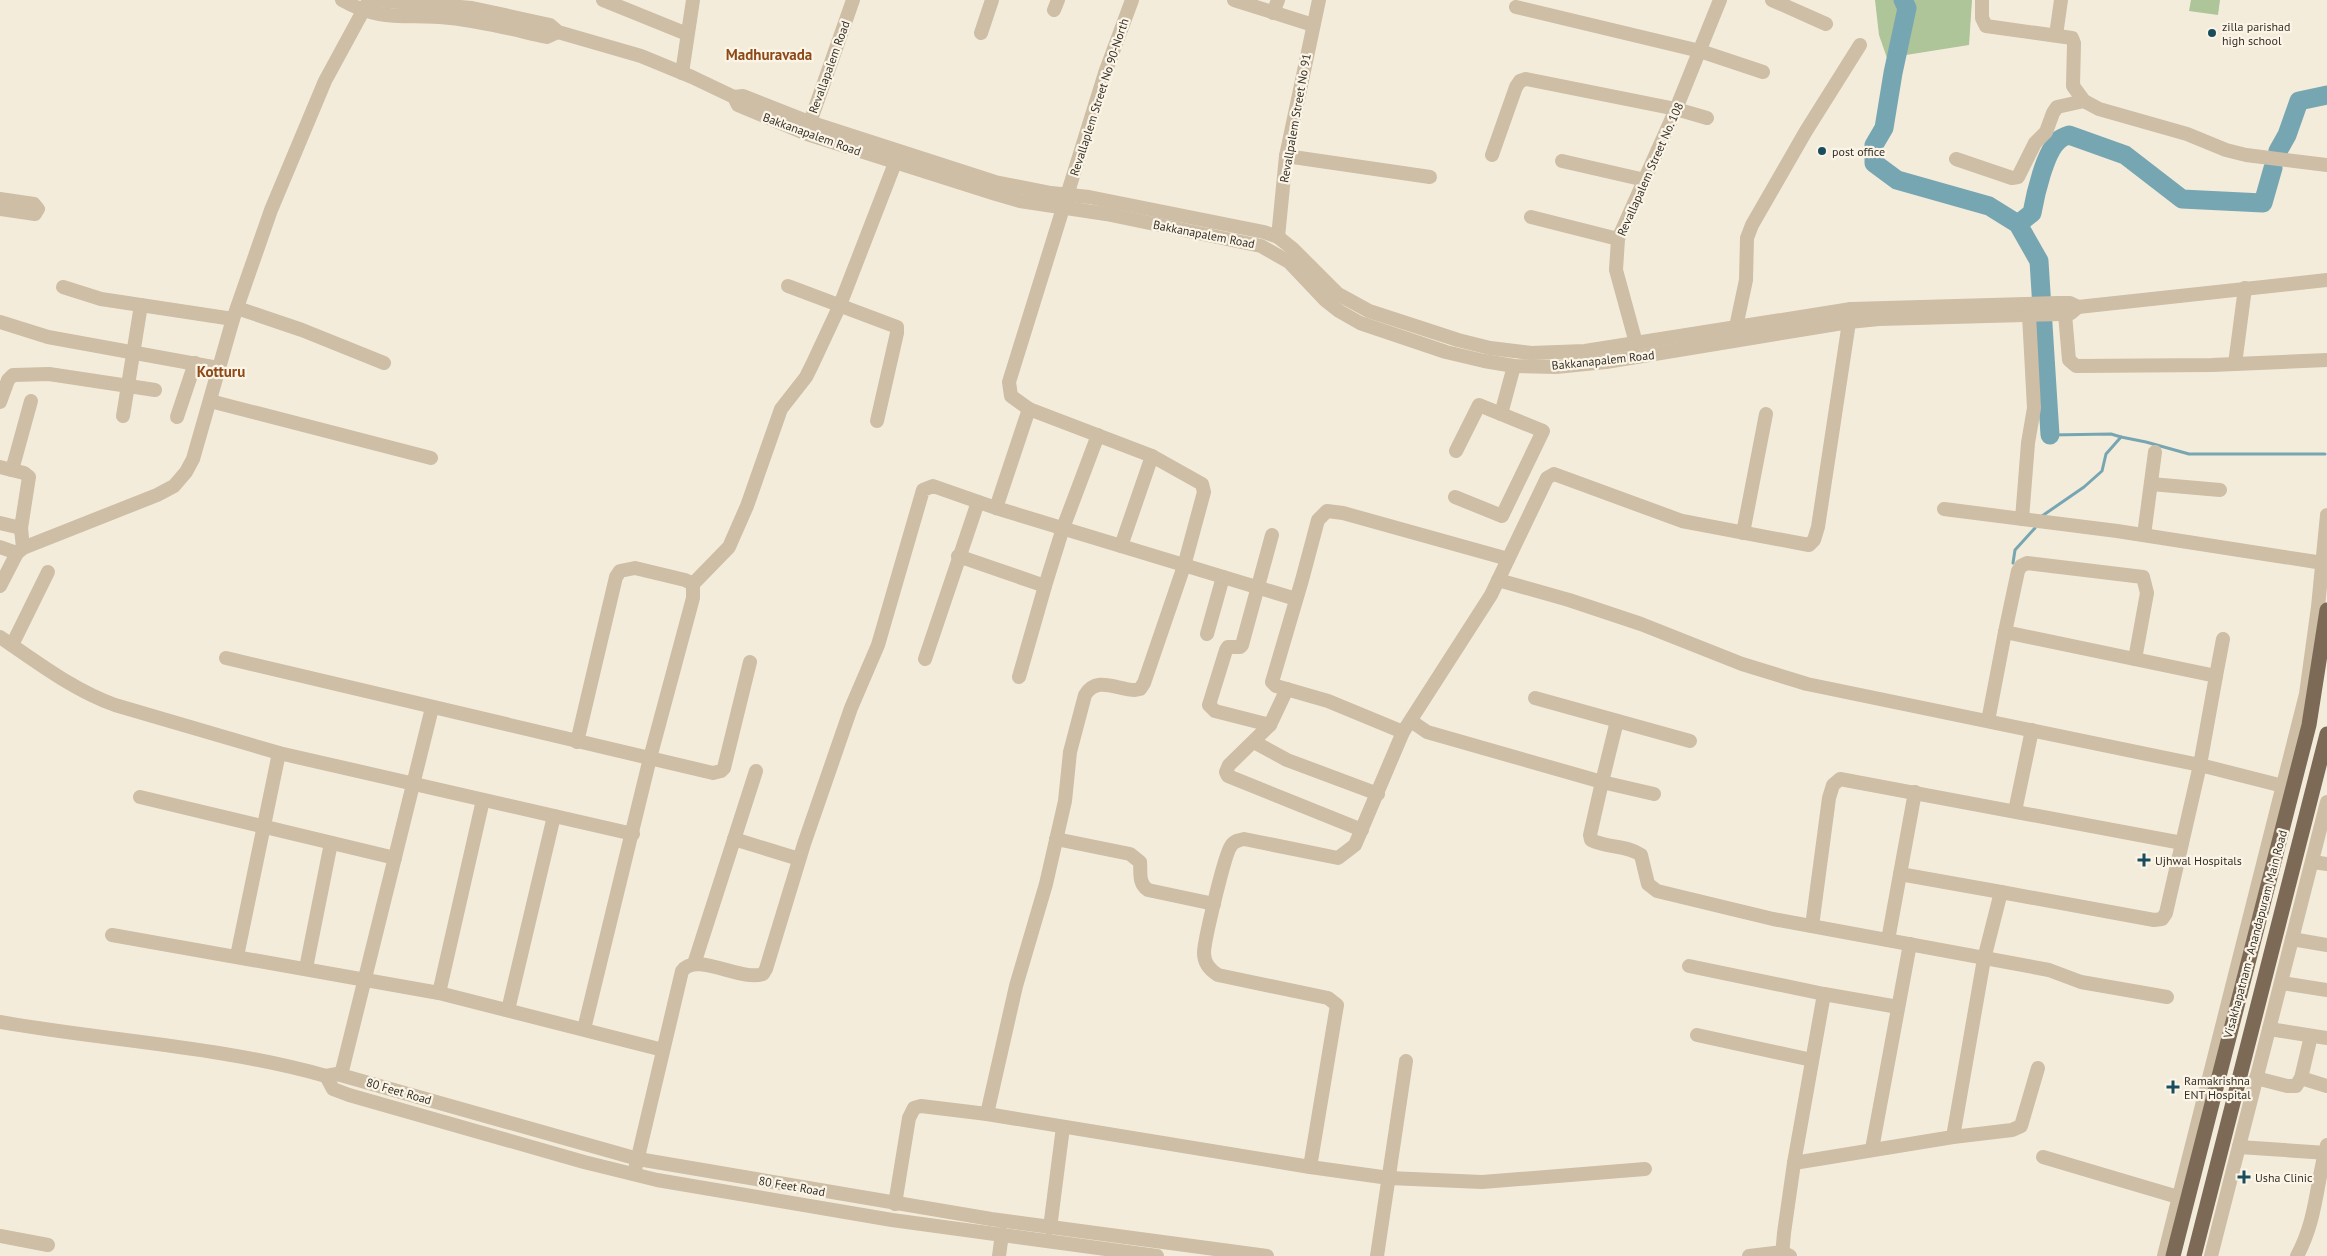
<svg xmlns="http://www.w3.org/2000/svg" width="2327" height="1256" font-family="'PT Sans',sans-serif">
<rect width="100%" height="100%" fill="#f4ecdb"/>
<g fill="#aec499">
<path d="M1875,0H1972L1969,45L1887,58L1879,35Z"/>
<path d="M2191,0H2220L2218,15L2189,11Z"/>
</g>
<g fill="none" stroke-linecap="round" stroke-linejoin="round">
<g stroke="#77a6b3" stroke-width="3">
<path d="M2121,437L2146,442L2189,454H2325"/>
<path d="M2042,516L2084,487L2102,471L2106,454L2121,437L2111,434L2050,435"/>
<path d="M2013,563L2015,550L2035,528"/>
</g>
<g stroke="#77a6b3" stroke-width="19">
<path d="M1903,0L1907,8L1893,73L1884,128L1874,145V163L1897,180L1989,206L2018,224L2039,261L2050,435"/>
<path d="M2278,151L2287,135L2299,101L2327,95"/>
<path d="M2018,224L2032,213C2035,196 2045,151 2059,140C2061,138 2066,136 2069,135L2125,155L2182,199L2263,203L2273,168"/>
</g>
<g stroke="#cdbea5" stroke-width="14">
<path d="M342,0C382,23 407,13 450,18C482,21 515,30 547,37L558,32"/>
<path d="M375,0L472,8L550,25L558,32L641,56L692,77L734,97L738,105L807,134L996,194L1020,201L1106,214L1261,246L1289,262L1325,300L1339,311L1360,323L1446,352L1484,361L1514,366L1556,367L1606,362L1849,322L1879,319L2061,314L2071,313L2078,307"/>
<path d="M603,0L687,34"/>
<path d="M1234,0L1313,25"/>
<path d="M1772,0L1826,24"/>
<path d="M1982,0V18L1986,26L2072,38L2074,43L2073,86L2084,101L2099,109L2187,134L2226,150L2246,155L2327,165"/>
<path d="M1516,7L1700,51L1763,72"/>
<path d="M1054,10L1058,0"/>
<path d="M1273,13L1278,0"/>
<path d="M981,33L992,0"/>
<path d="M2056,35L2061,0"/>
<path d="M682,73L693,0"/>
<path d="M734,97L743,96L809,122L995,182L1051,193L1089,197L1264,232L1278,237L1293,249L1338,294L1369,311L1458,340L1490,348L1531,353L1585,351L1851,309L2059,303H2070L2078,307L2327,280"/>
<path d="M807,131L853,0"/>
<path d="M1492,155L1516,87L1520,81L1526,79L1676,109L1707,118"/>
<path d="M1286,156L1430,177"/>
<path d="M1956,159L2012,178L2018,177L2035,143L2046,132L2053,113L2057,107L2084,101"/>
<path d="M1562,161L1645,180"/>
<path d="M0,199L34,204L38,209L35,214L0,209"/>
<path d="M1531,217L1618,239"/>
<path d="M1278,237L1286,156L1319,0"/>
<path d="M788,286L897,327V333L877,421"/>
<path d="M63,287L101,299L233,319"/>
<path d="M237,308L302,330L384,363"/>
<path d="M2065,314L2069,360L2076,366L2212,365L2327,360"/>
<path d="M0,322L48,337L218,368"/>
<path d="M1736,327L1746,280L1747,238L1752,225L1806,131L1860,45"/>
<path d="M1636,343L1616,270L1618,239L1676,109L1720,0"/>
<path d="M2235,364L2245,288"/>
<path d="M210,401L431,458"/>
<path d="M0,402L8,380L13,375L49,374L155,390"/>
<path d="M1501,414L1514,366"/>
<path d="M123,416L141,305"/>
<path d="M177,417L195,363"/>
<path d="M0,467L24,473L29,477L21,528L23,548"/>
<path d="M12,470L31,401"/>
<path d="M2151,484L2220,490"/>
<path d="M1455,497L1502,516L1543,431L1479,405L1456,451"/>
<path d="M996,508L1029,409"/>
<path d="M1944,509L2117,531L2323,563"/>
<path d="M2022,519L2028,443L2034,408L2029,315"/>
<path d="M0,523L21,528"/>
<path d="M1743,533L1766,414"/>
<path d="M2144,535L2155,452"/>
<path d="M1121,546L1152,456"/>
<path d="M0,547L17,553"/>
<path d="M958,556L1045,586L1019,677"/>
<path d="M1498,580L1569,600L1641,624L1742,664L1807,684L2200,765L2216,676L2005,632L1988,721"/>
<path d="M693,584L729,547L747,506L781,409L806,377L812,365L840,305L895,163"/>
<path d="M0,586L17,553L23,548L157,495L174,486L186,472L193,459L233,319L271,210L325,81L369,0"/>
<path d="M1045,586L1063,528L1098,435"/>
<path d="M2005,632L2018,571L2021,566L2027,563L2143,577L2147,593L2135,659"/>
<path d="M1207,634L1223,577"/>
<path d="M0,637C37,662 73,690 115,705L279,753L633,834"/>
<path d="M12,645L48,572"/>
<path d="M226,658L713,773L721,771L724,768L750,662"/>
<path d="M925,659L978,502"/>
<path d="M2216,676L2223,639"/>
<path d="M1287,689L1270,725L1229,765L1226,772L1228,776L1362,830"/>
<path d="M1535,698L1690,741"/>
<path d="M1411,721L1427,732L1602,782L1590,835L1591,840C1607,848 1627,845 1641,855L1648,884L1657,891L1773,919L2049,970L2081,982L2167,997"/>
<path d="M1617,721L1602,782L1654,794"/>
<path d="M1270,725L1215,711L1209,705L1226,650L1228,647H1240L1242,645L1272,535"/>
<path d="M1403,732L1328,701L1276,686L1272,682L1302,580L1318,520L1327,511L1343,513L1508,559"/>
<path d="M577,742L616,577L620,571L635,568L685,580L693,584V598L650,758L584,1029"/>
<path d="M1254,742L1287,760L1378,794"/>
<path d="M140,797L395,858"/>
<path d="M2015,811L2032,730"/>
<path d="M734,839L799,859"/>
<path d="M1056,839L1130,854L1140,862C1141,873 1138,883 1148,890L1214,904"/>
<path d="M2313,862L2327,864"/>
<path d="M1900,874L2001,892"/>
<path d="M1812,926L1829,798L1833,785L1840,779L2182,843"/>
<path d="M112,935L439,993L663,1050"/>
<path d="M2292,939L2327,945"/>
<path d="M1888,940L1915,792"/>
<path d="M237,956L279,753"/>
<path d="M694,964L756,771"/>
<path d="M1689,966L1824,994"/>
<path d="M306,968L331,843"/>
<path d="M2282,983L2327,990"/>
<path d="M439,993L483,800"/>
<path d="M508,1010L554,816"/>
<path d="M0,1022C108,1041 220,1046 326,1076L333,1089L349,1095L584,1162L657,1180L892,1220L1157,1256"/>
<path d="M2269,1029L2327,1038"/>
<path d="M1697,1035L1812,1060"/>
<path d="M341,1075L432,708"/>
<path d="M326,1076L337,1074L638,1159L991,1219L1267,1256"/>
<path d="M2256,1078L2287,1086H2296L2301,1078L2311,1036"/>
<path d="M2301,1078L2327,1086"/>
<path d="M987,1114L1016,986L1046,884L1065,801L1070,752L1085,695C1097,675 1117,690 1135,690L1140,689L1144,683L1184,566L1204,492L1202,484L1152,456L1029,409L1011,396L1009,382L1105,73L1132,0"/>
<path d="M1953,1137L2012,1130L2021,1126L2038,1068"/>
<path d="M2239,1147L2327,1153"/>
<path d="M1872,1149L1910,944"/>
<path d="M2043,1157L2178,1197"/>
<path d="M1794,1163L1824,994L1898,1007"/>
<path d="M1645,1169L1482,1182L1389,1178L1310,1167L1337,1005L1328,998L1218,975C1210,970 1204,963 1204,953C1204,941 1225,853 1231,846C1234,841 1239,840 1244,839L1338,858L1355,845L1403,732L1491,595L1547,478L1554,474L1682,521L1809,545L1814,540L1818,527L1851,309"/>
<path d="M634,1174L682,971C696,951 741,982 763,974L766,969L804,844L851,708L878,645L923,490L933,486L996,508L1296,599"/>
<path d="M895,1204L909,1118L914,1108L921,1106L987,1114L1310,1167"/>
<path d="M1050,1228L1063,1127"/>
<path d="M0,1236L48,1245"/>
<path d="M999,1256L1002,1234"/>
<path d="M1377,1256L1406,1061"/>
<path d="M1749,1256L1782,1252L1790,1256"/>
<path d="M1782,1256L1784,1233L1794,1163L1953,1137L1984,959L2001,892L2154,920L2162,919L2166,913L2200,765L2283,786"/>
<path d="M2164,1256L2306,694L2318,607L2327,515"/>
<path d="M2211,1256L2327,802"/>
<path d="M2297,1256C2317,1219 2316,1184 2327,1145"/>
</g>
<g stroke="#7c6a57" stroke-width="15">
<path d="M2173,1256L2309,725L2327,610"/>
<path d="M2194,1256L2327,734"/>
</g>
</g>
<g fill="#194d5d" stroke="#fbf5e8" stroke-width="2">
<circle cx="2212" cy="33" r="5"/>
<circle cx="1822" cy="151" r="5"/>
<path d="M2141.5 852.5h5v5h5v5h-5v5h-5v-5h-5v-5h5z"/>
<path d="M2170.5 1079.5h5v5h5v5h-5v5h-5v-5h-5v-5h5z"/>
<path d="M2241.5 1169.5h5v5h5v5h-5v5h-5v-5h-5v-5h5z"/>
</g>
<g text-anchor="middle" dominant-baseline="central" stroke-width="4.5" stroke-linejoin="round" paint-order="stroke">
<g font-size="12" fill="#383027" stroke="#fbf5e8" text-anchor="start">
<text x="2222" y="26">zilla parishad<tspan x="2222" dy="14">high school</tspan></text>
<text x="1832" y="151">post office</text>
<text x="2155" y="860">Ujhwal Hospitals</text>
<text x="2184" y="1080">Ramakrishna<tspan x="2184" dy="14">ENT Hospital</tspan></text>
<text x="2255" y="1177">Usha Clinic</text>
</g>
<g font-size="12" fill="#383027" stroke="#fbf5e8">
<text transform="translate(829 67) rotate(-70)">Revallapalem Road</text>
<text transform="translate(1099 97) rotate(-72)">Revallaplem Street No 90-North</text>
<text transform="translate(1295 118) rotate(-80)">Revallpalem Street No 91</text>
<text transform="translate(812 134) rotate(20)">Bakkanapalem Road</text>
<text transform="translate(1650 169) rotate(-66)">Revallapalem Street No. 108</text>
<text transform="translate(1204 234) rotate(11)">Bakkanapalem Road</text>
<text transform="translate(1603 360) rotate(-6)">Bakkanapalem Road</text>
<text transform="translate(2255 934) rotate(-75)">Visakhapatnam - Anandapuram Main Road</text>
<text transform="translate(399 1091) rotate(16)">80 Feet Road</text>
<text transform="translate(792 1186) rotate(10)">80 Feet Road</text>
</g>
<g font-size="15" font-weight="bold" fill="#8e4919" stroke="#fbf5e8">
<text x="769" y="54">Madhuravada</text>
<text x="221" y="371">Kotturu</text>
</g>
</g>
</svg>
